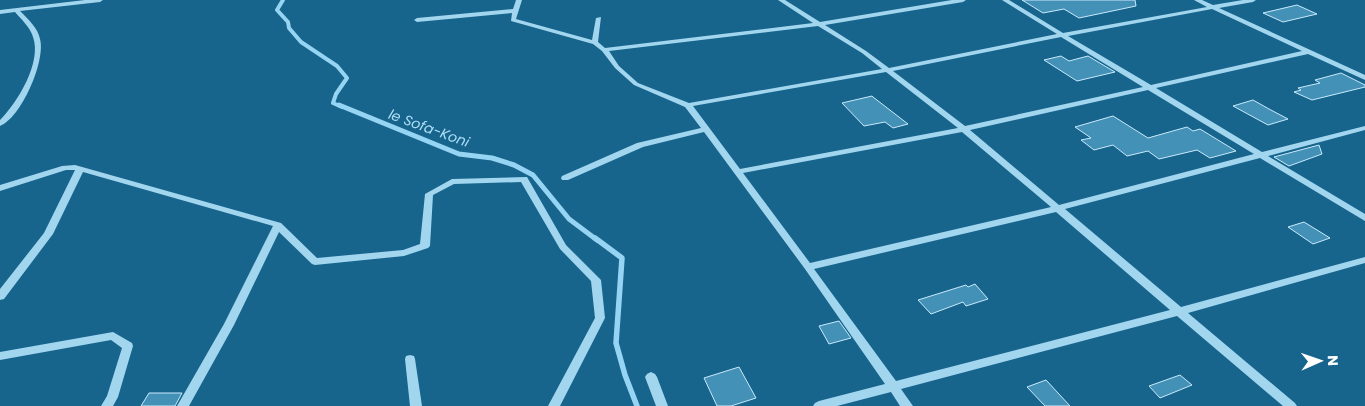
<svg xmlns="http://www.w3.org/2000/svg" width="1365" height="406" font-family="Poppins,sans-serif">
<rect width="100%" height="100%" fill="#17648d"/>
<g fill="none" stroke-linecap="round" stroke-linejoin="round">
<path stroke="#95d4f2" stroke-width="4" d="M283,0L277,10L288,22L289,28L301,42L337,66L347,78L336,94L333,103L342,107"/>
<path stroke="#95d4f2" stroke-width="5" d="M339,105L459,154L492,158L514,165L533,175L569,219L597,240"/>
<path stroke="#95d4f2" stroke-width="5.5" d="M595,238L622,258L616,343L625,375L637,406"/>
</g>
<g fill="#4491b8" stroke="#c9eafb">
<path d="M1022,0H1135L1136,6L1079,18L1064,9L1043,13Z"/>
<path d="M1297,5L1317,14L1283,22L1263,13Z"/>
<path d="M1061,56L1069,61L1088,56L1115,72L1077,81L1044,60Z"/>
<path d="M1341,73L1365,85V87L1312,100L1294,92L1301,90L1298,88L1320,83L1315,80Z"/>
<path d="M872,96L873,97L908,124L893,128L885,122L864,126L842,103Z"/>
<path d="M1253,100L1269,109L1288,119L1268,125L1233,106Z"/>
<path d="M1113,116L1148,138L1187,127L1193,131L1200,129L1236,151L1210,158L1197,150L1159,159L1148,151L1127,156L1113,145L1094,150L1081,140L1091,138L1075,127Z"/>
<path d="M1319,145L1322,154L1289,166L1274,157Z"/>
<path d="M1304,222L1330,238L1313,244L1288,227Z"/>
<path d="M975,284L988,299L966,306L963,302L931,314L918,300L966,285L968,287Z"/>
<path d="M839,321L851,338L829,344L819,326Z"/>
<path d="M739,367L756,398L731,406H717L704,378Z"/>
<path d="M1180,375L1192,385L1160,398L1149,386Z"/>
<path d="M1046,380L1070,406H1045L1027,387Z"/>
<path d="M149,393H182L175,406H141Z"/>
</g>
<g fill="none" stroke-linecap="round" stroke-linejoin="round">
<g fill="#a2d6ef" fill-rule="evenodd">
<path d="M85,0H103L100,2L20,11C28,19 38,28 40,39C46,61 21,118 0,126V120C18,102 42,62 33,37C30,27 21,19 15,12L0,14V10Z"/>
<path d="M516,0H522L516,19L592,40L596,18L601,17L598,42L605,48L813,23L778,0H785L820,22L952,0H966L963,2L825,25L866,51L889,68L1057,34L1002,0H1009L1063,33L1207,7L1194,0H1202L1213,5L1243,0H1256L1253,2L1219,8L1365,75V80L1308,54L1156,88L1262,152L1365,126V130L1268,156L1365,214V221L1260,158L1065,209L1181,307L1365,257V263L1188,313L1295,403L1297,406H1283L1177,316L901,389L913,406H900L891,392L837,406H813L815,403L819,401L885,384L805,269L704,132L643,147L568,180H562L561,178L562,176L637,143L701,128L685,107L634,85L615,68L602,51L593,44L511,21L512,13L417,22L414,20L417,18L513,9ZM1212,9L1302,51L1151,85L1068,36ZM818,26L862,53L882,69L689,103L638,83L619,66L609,51ZM1061,37L1143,87L965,126L893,71ZM886,72L958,128L740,169L693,106ZM1148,90L1254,154L1059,205L970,130ZM962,132L1051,207L810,263L743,173ZM1056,212L1170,310L896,381L814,269Z"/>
<path d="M75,165L281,223L317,258L403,250L420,244L425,194L452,179L527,177L566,245L601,280L605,318L560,406H548L595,318L591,281L560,249L521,182L454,184L433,195L430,246L428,248L404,256L315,265L312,264L279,232L234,325L189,406H177L224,324L273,226L83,172L53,234L4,299L0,300V289L44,233L75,170H66L0,191V185L62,166Z"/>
<path d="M113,332L132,343L133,346L118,397L113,406H101L107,396L122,348L111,340L0,360V352Z"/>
<path d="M410,355L414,356L415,359L422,406H410L405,359L406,356Z"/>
<path d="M651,372L655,374L657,377L668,406H656L645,377L647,374Z"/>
</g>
</g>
<g text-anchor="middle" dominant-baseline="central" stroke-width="5" stroke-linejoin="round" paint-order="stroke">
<g font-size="14" font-style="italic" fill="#aedff6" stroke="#17648d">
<text transform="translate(429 128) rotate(20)">le Sofa-Koni</text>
</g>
</g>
<g transform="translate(1320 361) rotate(88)" stroke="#17648d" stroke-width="4" paint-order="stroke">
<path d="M0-4L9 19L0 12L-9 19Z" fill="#ffffff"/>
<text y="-8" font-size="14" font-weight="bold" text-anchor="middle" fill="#ffffff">N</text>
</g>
</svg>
